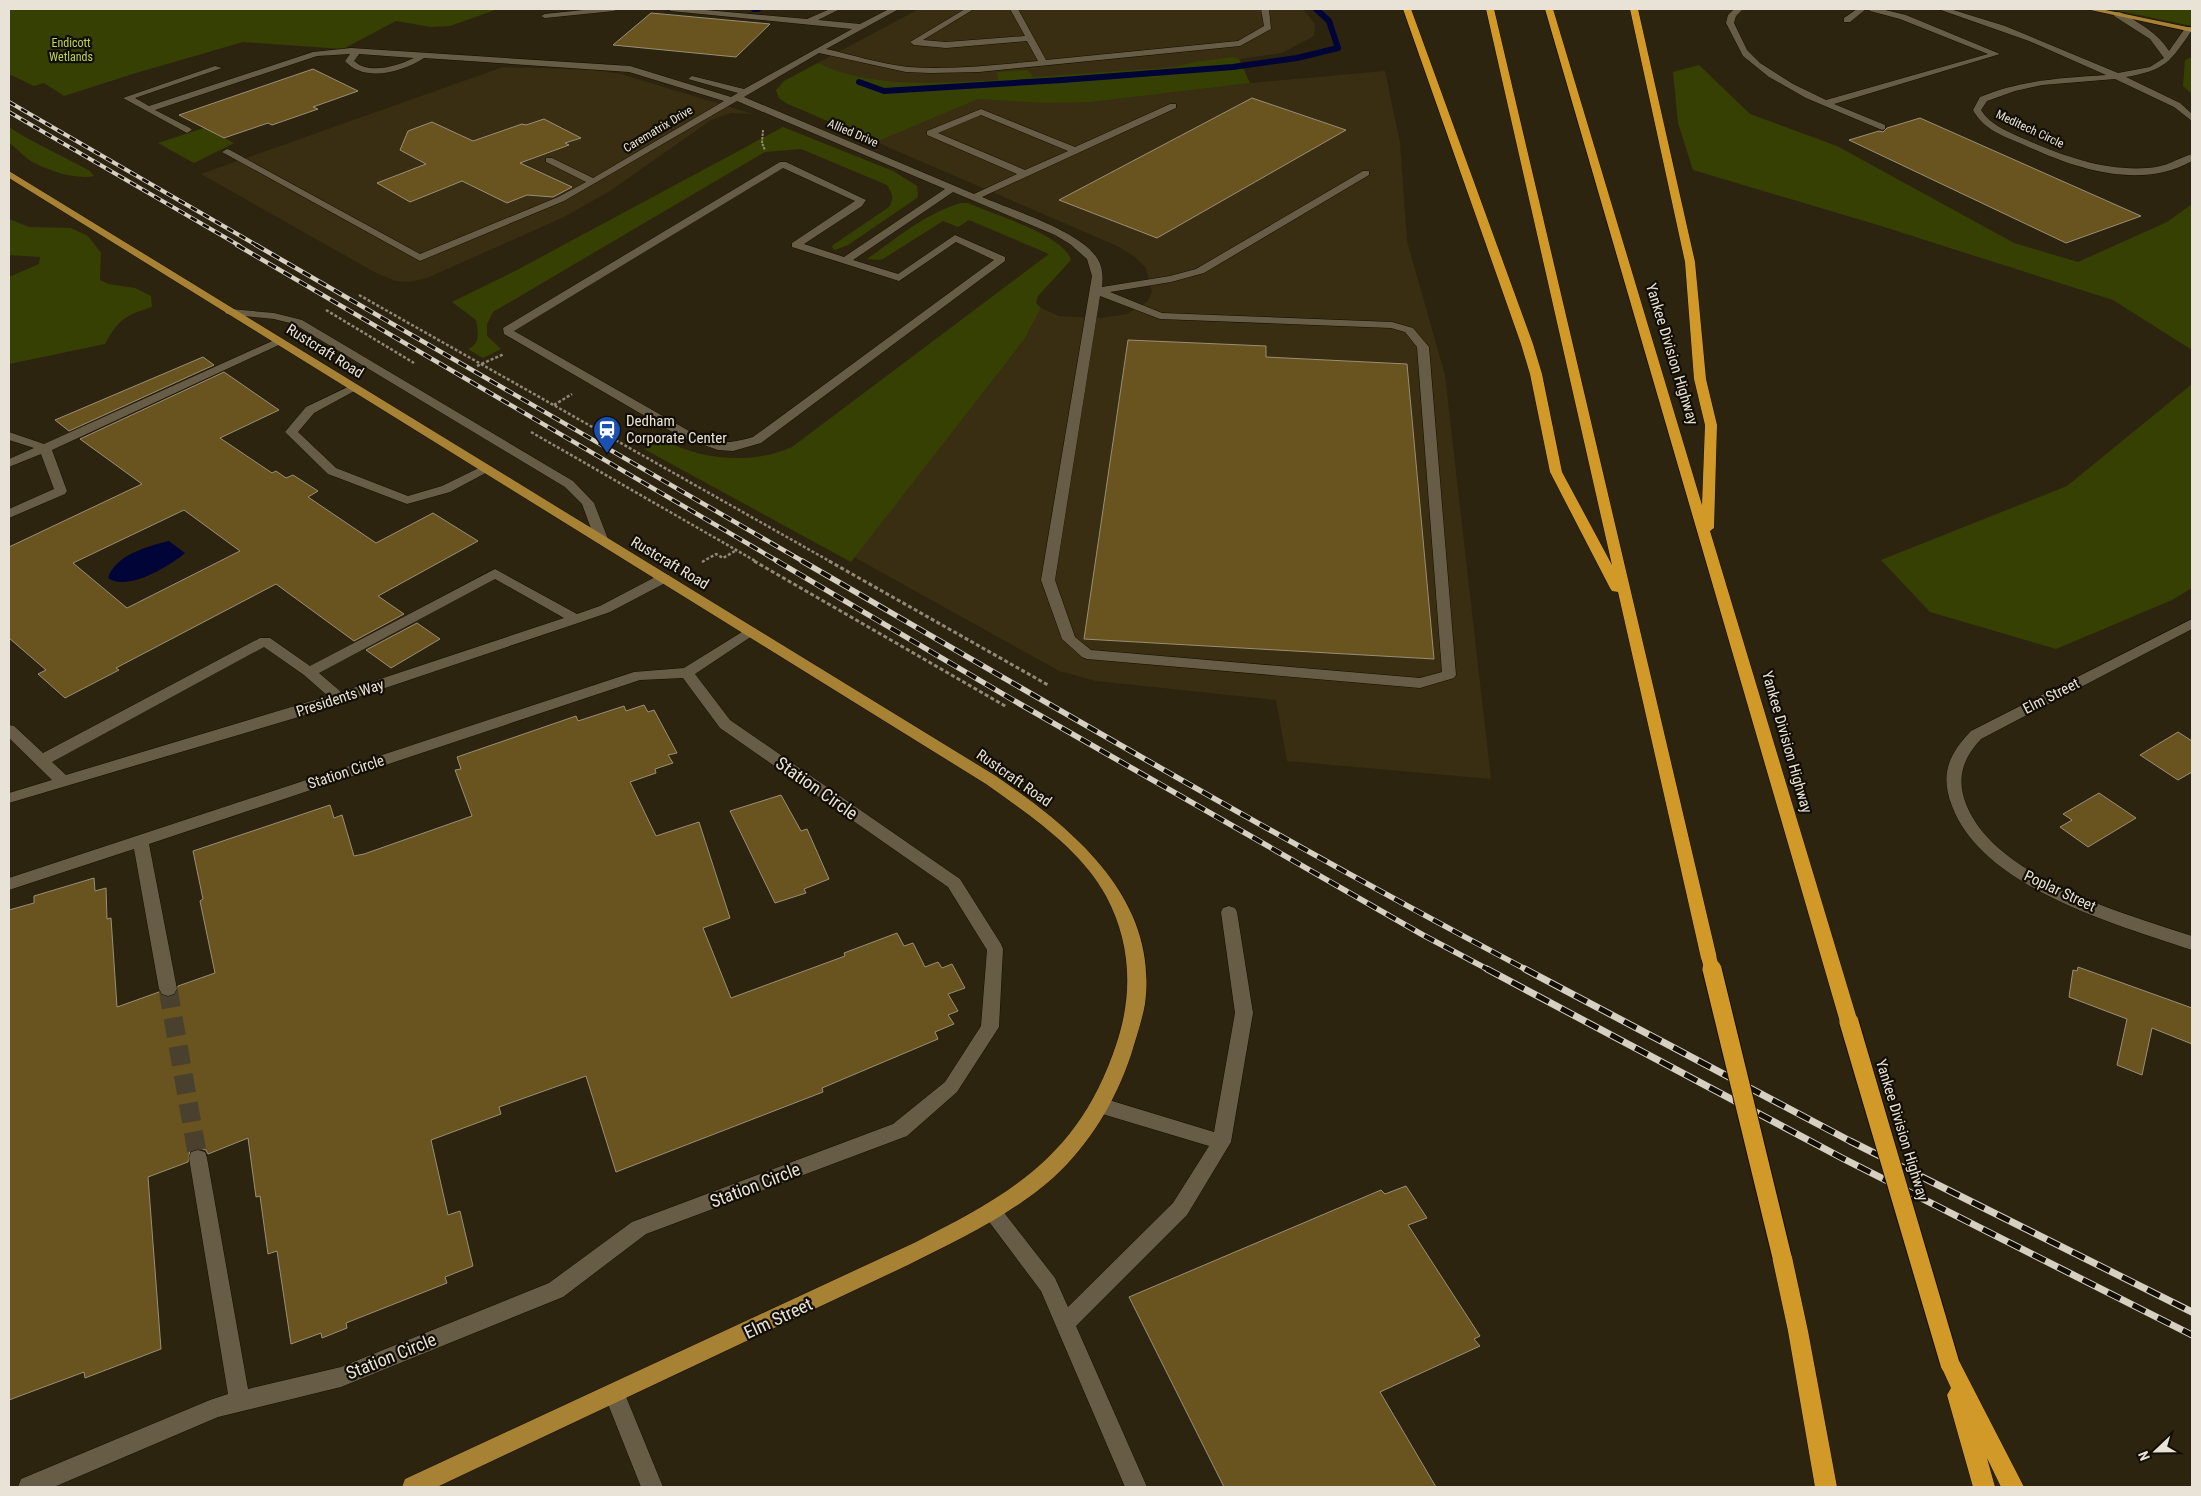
<svg xmlns="http://www.w3.org/2000/svg" width="2201" height="1496" font-family="'Roboto Condensed',sans-serif">
<rect width="100%" height="100%" fill="#2d2410"/>
<g fill="#392d12">
<path d="M919,9H1303L1315,24L1314,36L1282,53L1239,59L1250,83L1385,71L1400,143L1407,241L1445,375L1491,779L1287,761L1276,700L1096,681L1059,671L854,557L1024,340L1041,308L1059,316L1100,318L1127,314L1147,302L1152,292L1146,268L1135,257L1117,246L786,103L779,98L776,90L784,81Z"/>
<path d="M503,67L594,70L621,74L753,114L731,113L711,120L610,191L564,217L427,278L410,282L396,281L376,273L201,174Z"/>
</g>
<g fill="#364003">
<path d="M9,9H498L450,26L431,27L396,21L343,49L243,42L136,73L64,96L44,83L34,86L9,74Z"/>
<path d="M2110,9H2192V26Z"/>
<path d="M1234,57L1239,59L1250,83L1090,102L1046,103L978,99L876,142L786,103L779,98L776,90L784,81L818,63C872,89 940,83 998,80L997,72L1028,70L1033,77L1175,67L1194,62Z"/>
<path d="M2192,57V94L2183,86L2185,60Z"/>
<path d="M1699,65L1750,114L1837,146L2014,243L2078,262L2167,222L2192,204V350L2113,300L1881,226L1693,170L1678,123L1673,72Z"/>
<path d="M9,127C35,144 63,156 90,171L94,176C76,180 46,170 31,161C23,156 17,148 9,143Z"/>
<path d="M783,127L893,171L917,186L918,195L917,198L848,245L835,250L832,248L833,245L889,207C894,198 893,194 887,185L801,149L765,152L493,312L487,324V336L501,349L483,358L468,349C481,344 478,331 476,320L452,302L515,271Z"/>
<path d="M204,128L234,143L194,163L158,143Z"/>
<path d="M961,203H968C992,214 1064,235 1071,260L1038,296L1036,303L1041,308L1024,340L851,562L644,449L664,440C701,460 753,465 792,447L1049,254L969,220L958,227L943,221L883,259L878,260L867,259C897,238 926,213 961,203Z"/>
<path d="M9,219L29,227L71,228L88,236L101,253L100,280L108,284L135,288L151,296L152,307C124,316 119,319 105,344L9,364V277L39,264L40,257L9,255Z"/>
<path d="M2192,384V588L2172,600L2056,649L1930,612L1881,560L2067,486Z"/>
</g>
<path fill="#000437" d="M169,541L185,553C170,566 127,592 108,578C115,555 148,546 169,541Z"/>
<g fill="none" stroke-linecap="round" stroke-linejoin="round">
<g stroke="#000437" stroke-width="6">
<path d="M754,9H758"/>
<path d="M859,82L884,91L1062,80L1233,67L1297,58L1338,48L1329,21L1316,9"/>
</g>
</g>
<g fill="#69541f" stroke="#998f77" fill-rule="evenodd">
<path d="M651,13L770,24L736,57L613,45Z"/>
<path d="M313,69L358,91L313,107L318,109L272,125L268,123L224,138L179,115Z"/>
<path d="M1252,98L1346,130L1157,238L1059,200Z"/>
<path d="M1920,118L2141,216L2066,243L1849,140L1879,131L1883,132L1887,128Z"/>
<path d="M544,119L581,138L565,143L569,145L520,163L572,187L553,197L527,195L507,203L462,181L410,202L377,183L426,164L400,150L408,131L432,122L473,141L522,124L526,125Z"/>
<path d="M1128,340L1266,346V357L1407,364L1434,659L1084,639Z"/>
<path d="M203,357L214,365L69,431L55,420Z"/>
<path d="M224,372L279,410L220,438L272,473L276,471L286,478L293,475L318,491L308,497L376,543L433,513L478,541L378,596L404,614L354,641L276,584L116,668L119,670L65,698L38,674L46,670L9,638V547L142,484L80,439ZM184,510L240,551L127,608L73,563Z"/>
<path d="M417,623L440,639L391,668L366,650Z"/>
<path d="M644,705L648,712L654,710L677,753L668,755L673,763L655,769L656,773L630,782L656,836L699,822L730,918L703,928L731,998L845,956L844,953L897,933L904,946L913,943L925,967L938,962L942,968L952,964L965,988L948,994L958,1011L948,1015L954,1024L935,1032L938,1039L822,1088L823,1092L616,1172L586,1076L499,1107L501,1114L431,1140L448,1215L460,1211L473,1266L445,1277L447,1283L346,1323L347,1328L322,1338L321,1333L291,1344L277,1251L268,1254L260,1196L256,1197L248,1138L208,1154L206,1150L199,1148L190,1150L188,1162L148,1177L161,1349L85,1378L84,1372L9,1400V910L34,903V896L94,878L95,891L106,888L107,919L111,918L117,1007L159,992L161,996L169,998L176,995L178,986L215,973L200,901L203,899L193,851L330,805L334,818L342,815L354,856L364,854L472,816L455,770L461,769L457,757L576,716L578,721L624,706L626,711Z"/>
<path d="M2178,732L2192,741V772L2178,780L2140,755Z"/>
<path d="M2099,793L2136,818L2088,847L2060,827L2072,820L2063,814Z"/>
<path d="M781,795L801,831L807,829L829,879L804,889L806,893L775,903L730,811Z"/>
<path d="M2078,967L2192,1008V1044L2152,1028L2142,1075L2117,1065L2127,1019L2069,997L2073,970L2077,971Z"/>
<path d="M1406,1186L1427,1218L1408,1225L1480,1336L1474,1339L1480,1346L1380,1392L1436,1487H1224L1129,1297L1381,1190L1385,1194Z"/>
</g>
<g fill="none" stroke-linecap="round" stroke-linejoin="round">
<path stroke="#49412e" stroke-width="19" stroke-dasharray="19 10" stroke-linecap="butt" d="M168,989L198,1158"/>
<defs>
<g id="minor">
<path d="M593,9H618L614,11L545,18L541,16L545,14Z"/>
<path d="M667,9H694L807,19L830,9H840L818,20L860,24L889,9H899L826,49C853,55 881,64 908,67C952,70 995,65 1038,61L1027,41L946,48L914,45L910,42L965,9H974L923,40L946,42L1025,36L1010,9H1018L1046,60L1238,41L1264,26L1261,9H1269L1271,29L1240,46L979,72L930,73L906,72L819,53L744,97L974,194L1017,174L927,135V131L981,109L1075,147L1170,104H1176V108L982,197C1012,210 1080,231 1097,258C1103,267 1103,277 1102,287L1170,276L1196,269L1363,171H1369V175L1204,273L1171,282L1110,292L1162,313L1392,322L1413,328L1429,347L1456,675L1454,678L1420,688L1087,659L1082,657L1062,639L1041,580L1092,276L1087,259L1070,244L1055,235L953,192L853,260L898,274L955,235L1005,257V261L761,443L733,451L718,450L681,437L504,334L503,328L780,162H786L866,200L862,206L804,244L844,257L945,189L737,101L564,201L420,261L222,152L227,149L230,150L420,254L558,197L586,182L546,162V158H552L593,178L724,101L629,72L424,58C403,72 364,83 345,61L350,54L317,56L155,110L190,128L192,130L187,133L123,98L215,66L222,68L135,98L149,106L313,52L351,48L630,66L731,97L738,93L688,79L692,76L744,89L852,29L671,11ZM359,54L414,58C397,66 370,75 354,61ZM981,115L1068,151L1025,170L938,133ZM783,168L855,201L792,243V247L899,281L956,242L994,260L753,437C722,446 718,442 689,431L514,331ZM1100,296L1160,319L1391,328L1405,332L1417,347L1442,672L1420,678L1091,650L1075,637L1055,580Z"/>
<path d="M1734,9H1743L1736,16L1734,23L1747,50L1760,63L1793,84L1826,100L1988,54L1900,19L1870,11L1869,9H1881L1906,15L2000,54L1834,104L1885,125V129L1882,130L1806,98L1769,77L1743,56L1726,23L1728,15Z"/>
<path d="M1857,9H1866L1850,22H1844V18Z"/>
<path d="M1938,9H1950L2005,26L2118,73L2150,67L2164,58L2150,39L2114,16V12H2120C2139,23 2157,32 2169,51L2186,27H2192V30C2170,62 2166,70 2126,77L2180,103L2192,114V121L2174,107L2115,79L2042,85L2015,91L1987,101L1981,110C1990,125 2007,131 2022,138C2063,156 2103,171 2148,168C2167,167 2176,159 2192,154V161C2139,191 2073,168 2022,144C2003,136 1983,129 1973,110L1980,97C2021,80 2062,78 2106,75L2029,41Z"/>
<path d="M230,309L274,313L302,320L573,481L594,503L608,539L606,542H596L582,504L565,487L294,324L274,319L226,314L225,312L226,310Z"/>
<path d="M279,338L285,341L283,343L52,450L67,491L65,494L9,518V509L54,489L41,454L9,467V459L34,448L9,440V432L44,444Z"/>
<path d="M354,384L360,387L358,389L314,413L298,432L336,468L408,496L442,486L483,466L487,465L493,469L450,492L407,504L328,474L285,432L306,407Z"/>
<path d="M495,569L577,614L600,606L659,575H669L671,578L669,581L610,612L581,622L302,716L9,803V793L52,780L9,738V725L14,726L43,753L260,638H270L310,666ZM495,579L564,618L341,692L319,673ZM264,647L304,675L328,696L66,775L52,762Z"/>
<path d="M2192,619V629L1981,739C1963,758 1956,778 1966,804C1995,878 2123,913 2192,936V950C2116,925 1982,887 1952,806C1940,775 1948,755 1971,731Z"/>
<path d="M750,627L755,628L757,631L755,634L695,674L730,720L960,879L1001,944L1003,949L999,1027L957,1092L907,1136L646,1234L563,1297L341,1387L218,1417L54,1487H18L21,1479L210,1400L228,1394L189,1158L191,1152L198,1150L205,1152L207,1158L248,1389L341,1367L549,1283L632,1222L893,1124L945,1082L981,1026L987,950L948,887L720,728L683,678L640,680L149,844L177,989L174,994L168,996L162,994L159,989L134,849L9,890V878L634,672L684,668Z"/>
<path d="M1229,906L1235,908L1237,912L1253,1013L1231,1142L1187,1215L1076,1326L1147,1487H1125L1041,1291L981,1211L984,1205L991,1202L998,1205L1055,1278L1068,1307L1173,1203L1209,1146L1099,1113L1093,1111L1090,1105L1093,1099L1099,1097L1214,1132L1235,1013L1221,912L1223,908Z"/>
<path d="M615,1384L622,1387L663,1487H641L604,1394L608,1387Z"/>
</g>
<g id="major">
<path d="M2086,9H2101L2192,28V32Z"/>
<path d="M9,171L996,776C1073,829 1159,898 1145,1004C1142,1021 1136,1038 1131,1055C1115,1102 1090,1144 1053,1178C1011,1215 958,1240 908,1265L437,1487H402L405,1479L916,1242C1015,1192 1081,1153 1117,1042C1133,993 1131,943 1106,896C1080,848 1029,815 986,784L9,178Z"/>
</g>
<g id="highway">
<path d="M1403,9H1411L1533,344L1542,374L1562,472L1612,565L1486,9H1494L1717,958L1715,963L1709,965L1703,963L1701,958L1618,592L1612,591L1610,588L1550,472L1530,374L1521,344Z"/>
<path d="M1545,9H1553L1702,505L1705,425L1694,379L1685,262L1630,9H1638L1695,262L1706,379L1717,425L1714,528L1710,531L1858,1022L1855,1027L1849,1029L1843,1027L1840,1022Z"/>
<path d="M1782,1248L1789,1251L1792,1257L1808,1331L1837,1487H1815L1788,1331L1772,1257L1775,1251Z"/>
<path d="M1950,1354L1957,1357L2024,1487H2001L1987,1458L1995,1487H1973L1947,1395L1951,1388L1940,1364L1943,1357Z"/>
</g>
</defs>
<use href="#minor" stroke="#150d00" stroke-width="1"/>
<use href="#major" stroke="#150d00" stroke-width="1"/>
<use href="#highway" stroke="#150d00" stroke-width="1"/>
<path stroke="#908979" stroke-width="2" stroke-dasharray="2.5 1" stroke-linecap="butt" d="M763,130L762,143L765,150"/>
<g stroke="#908979" stroke-width="2.5" stroke-dasharray="3 2" stroke-linecap="butt">
<path d="M359,295L831,562"/>
<path d="M326,310L414,363"/>
<path d="M477,366L504,354"/>
<path d="M554,405L572,394"/>
<path d="M531,432L757,562"/>
<path d="M702,562L716,554L723,558L735,551"/>
</g>
<g stroke="#908979" stroke-width="3" stroke-dasharray="4 2.5" stroke-linecap="butt">
<path d="M754,561L1007,707"/>
<path d="M829,561L1048,685"/>
</g>
<use href="#minor" fill="#675d47" fill-rule="evenodd"/>
<use href="#major" fill="#a78234" fill-rule="evenodd"/>
<use href="#highway" fill="#d19a28" fill-rule="evenodd"/>
<defs>
<g id="rail-far3">
<path d="M9,102L258,246"/>
<path d="M9,112L240,246"/>
</g>
<g id="rail-far2">
<path d="M237,245L779,562"/>
<path d="M256,245L804,562"/>
</g>
<g id="rail-far1">
<path d="M777,561L1013,700L1423,935L1489,970"/>
<path d="M802,561C1042,700 1282,841 1527,970"/>
</g>
<g id="rail">
<path d="M1487,969L1842,1158L2192,1335"/>
<path d="M1525,969L1850,1141L2192,1312"/>
</g>
</defs>
<use href="#rail-far3" stroke="#d6d0c3" stroke-width="4"/>
<use href="#rail-far2" stroke="#d6d0c3" stroke-width="4.5"/>
<use href="#rail-far1" stroke="#d6d0c3" stroke-width="5.5"/>
<use href="#rail" stroke="#d6d0c3" stroke-width="7"/>
<use href="#rail-far3" stroke="#120e06" stroke-width="2.5" stroke-dasharray="7" stroke-linecap="butt"/>
<use href="#rail-far2" stroke="#120e06" stroke-width="3" stroke-dasharray="9" stroke-linecap="butt"/>
<use href="#rail-far1" stroke="#120e06" stroke-width="4" stroke-dasharray="11" stroke-linecap="butt"/>
<use href="#rail" stroke="#120e06" stroke-width="5" stroke-dasharray="14" stroke-linecap="butt"/>
<defs>
<path id="highway-bridge-far1" d="M1709,958L1712,970"/>
<g id="highway-bridge">
<path d="M1712,969L1782,1257"/>
<path d="M1849,1022L1950,1364"/>
</g>
</defs>
<use href="#highway-bridge-far1" stroke="#150d00" stroke-width="16" stroke-linecap="butt"/>
<use href="#highway-bridge" stroke="#150d00" stroke-width="21" stroke-linecap="butt"/>
<use href="#highway-bridge-far1" stroke="#d19a28" stroke-width="15"/>
<use href="#highway-bridge" stroke="#d19a28" stroke-width="19"/>
</g>
<defs>
<symbol id="station-pin" viewBox="-11 -11 22 30"><path d="M0 17L-7.5 6A9.5 9.5 0 1 1 7.5 6Z" fill="#1a4fb4" stroke="#120e06"/><path d="M-3-6H3Q5-6 5-4V2Q5 4 3 4L4.5 6H3L1.5 4h-3L-3 6H-4.5L-3 4Q-5 4-5 2V-4Q-5-6-3-6ZM-3.5-4v3h7v-3ZM-3.5 1v1.5H-2V1ZM2 1v1.5H3.5V1Z" fill="#fff"/></symbol>
</defs>
<g fill-rule="evenodd">
<use href="#station-pin" x="591" y="414" width="32" height="43"/>
</g>
<g text-anchor="middle" dominant-baseline="central" stroke-width="4.5" stroke-linejoin="round" paint-order="stroke">
<g font-size="12" fill="#bdd655" stroke="#120e06">
<text x="71" y="43">Endicott<tspan x="71" dy="14">Wetlands</tspan></text>
</g>
<g font-size="12" fill="#e9e3d7" stroke="#120e06">
<text transform="translate(658 129) rotate(-31)">Carematrix Drive</text>
<text transform="translate(2030 129) rotate(25)">Meditech Circle</text>
<text transform="translate(853 133) rotate(23)">Allied Drive</text>
</g>
<g font-size="15" fill="#e9e3d7" stroke="#120e06">
<text transform="translate(325 351) rotate(32)">Rustcraft Road</text>
<text transform="translate(1672 354) rotate(73)">Yankee Division Highway</text>
<text transform="translate(670 563) rotate(31)">Rustcraft Road</text>
<text transform="translate(2051 696) rotate(-27)">Elm Street</text>
<text transform="translate(340 698) rotate(-18)">Presidents Way</text>
<text transform="translate(1787 742) rotate(74)">Yankee Division Highway</text>
<text transform="translate(346 772) rotate(-18)">Station Circle</text>
<text transform="translate(1014 778) rotate(35)">Rustcraft Road</text>
<text transform="translate(2060 891) rotate(25)">Poplar Street</text>
<text transform="translate(1902 1130) rotate(73)">Yankee Division Highway</text>
</g>
<g font-size="15" fill="#e9e3d7" stroke="#120e06" text-anchor="start">
<text x="626" y="421">Dedham<tspan x="626" dy="17">Corporate Center</tspan></text>
</g>
<g font-size="18" fill="#e9e3d7" stroke="#120e06">
<text transform="translate(817 788) rotate(35)">Station Circle</text>
<text transform="translate(755 1185) rotate(-21)">Station Circle</text>
<text transform="translate(778 1318) rotate(-25)">Elm Street</text>
<text transform="translate(391 1356) rotate(-22)">Station Circle</text>
</g>
</g>
<rect width="2201" height="1496" fill="none" stroke="#e9e3d7" stroke-width="20"/>
<g transform="translate(2156 1451) rotate(248)" stroke="#120e06" stroke-width="4" paint-order="stroke">
<path d="M0-4L9 19L0 12L-9 19Z" fill="#e9e3d7"/>
<text y="-8" font-size="14" font-weight="bold" text-anchor="middle" fill="#e9e3d7">N</text>
</g>
</svg>
